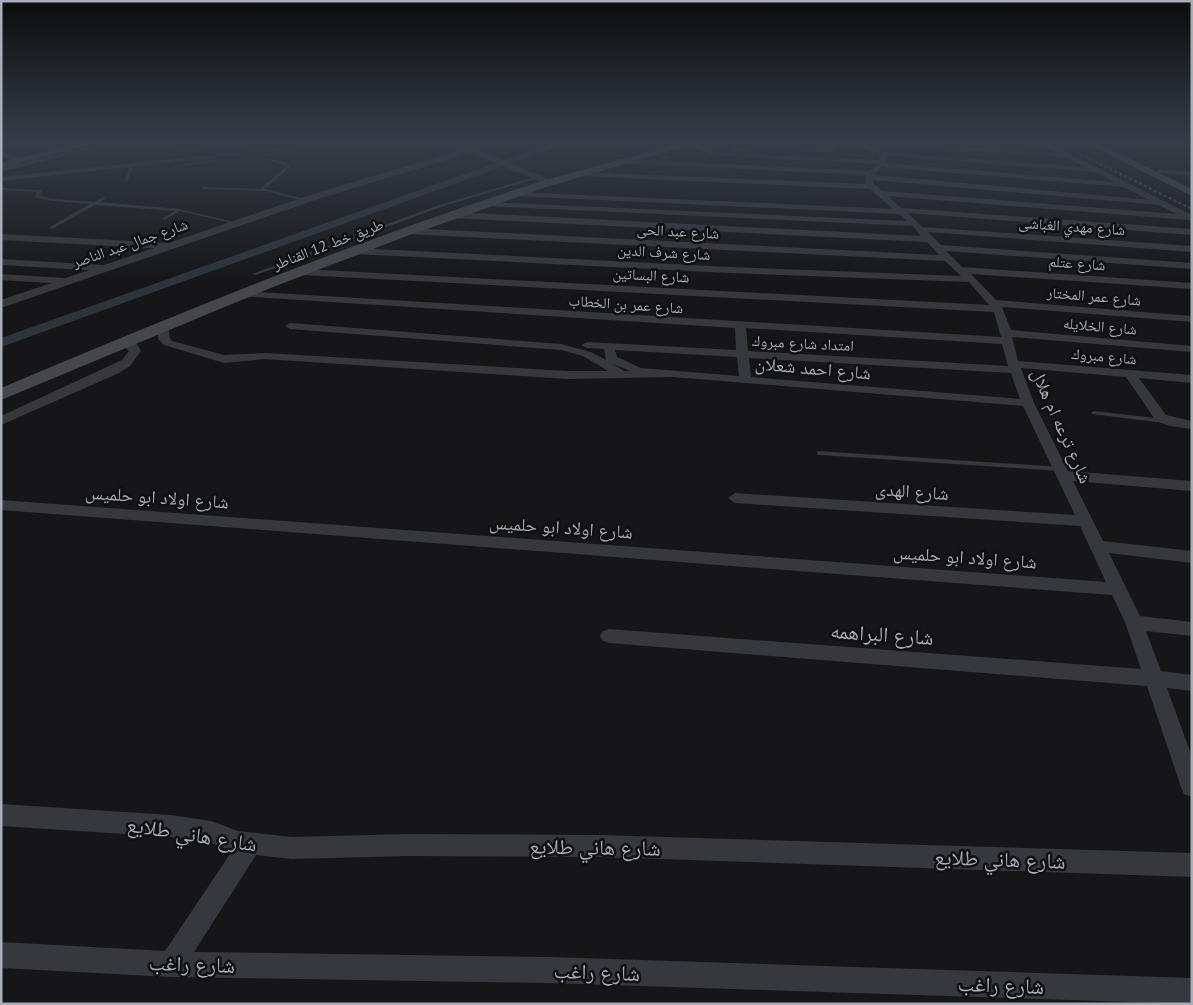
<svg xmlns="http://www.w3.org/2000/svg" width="1193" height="1005" font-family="'PT Sans','Noto Naskh Arabic',sans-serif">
<rect width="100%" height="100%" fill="#161618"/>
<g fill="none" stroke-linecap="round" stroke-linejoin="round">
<path fill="#2c353c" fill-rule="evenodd" d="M563,142H579L552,149L1,347V338L547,145Z"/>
<g fill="#37383d" fill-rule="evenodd">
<path d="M652,151L669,157L670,158L667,159L651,153Z"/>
<path d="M251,158C265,158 277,159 290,165V167L265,189L304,199V201L265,191L204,189L202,188L204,187L260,189L287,166C257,152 207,164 175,167L173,166L217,160Z"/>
<path d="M130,165L133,166L128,180L125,181Z"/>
<path d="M538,176L541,177L441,207L256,275L252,274L439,205Z"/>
<path d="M1,188L40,190L42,191L39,195L52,199L94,202L104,197L106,198L105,199L99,202L179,209L238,223L236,224L180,211L164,220H163V218L175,211L95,205L52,229L50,228V227L90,204L52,201L35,197L37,192L1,190Z"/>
<path d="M1094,411L1164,419L1167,421L1164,423L1092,414L1091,413Z"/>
<path d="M818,451L1060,467L1064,469L1060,471L820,455H818L817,453Z"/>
</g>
<g fill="#37383d" fill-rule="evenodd">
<path d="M109,142H119L1,172V168Z"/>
<path d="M135,142L197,146L200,148L197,150L132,147L129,145Z"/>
<path d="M182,142L251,143L254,145L251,147L185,144Z"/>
<path d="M336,142H355L1,181V177Z"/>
<path d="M430,142H440L468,150L465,152Z"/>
<path d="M687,142L717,152L879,160V155L849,142H858L885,152L1096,168H1099V172L887,156L886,163L1125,183L1129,185L1125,187L882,167L874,175L1161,201L1165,203L1161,205L873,180V183L882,191L1191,215L1192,218L1188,220L888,196L901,208L1192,229V235L908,213L922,227L1192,246V252L928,232L941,245L1192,263V269L946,251L962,267L1192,283V289L971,274L996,300L1192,316V322L1002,307L1011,330L1192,346V352L1012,337L1018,361L1192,375V383L1139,378L1166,415L1192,421V429L1170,426L1156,421L1126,377L1021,368L1034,403L1068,471L1192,481V491L1073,481L1103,541L1192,551V563L1109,553L1140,616L1192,622V636L1146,631L1161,671L1192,675V691L1167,688L1192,757V797L1184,794L1181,787L1147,686L609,643L603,641L600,636L603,631L609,629L1141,669L1125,622L1112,595L1,510V500L1106,582L1080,526L735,503L728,498L735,493L1075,515L1023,406L673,377L567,379L265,359L224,363L164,345L158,339V326L163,323L168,326L170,338L172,341L224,355L265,353L567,371H608L583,356L561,350L290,329L285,326L290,323L561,344L591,352L606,360L604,349L587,348L581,345L587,342L736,350L735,328L238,296V292L242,291L1001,337L994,312L302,275L297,272L302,269L989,305L969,282L730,273L355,254L350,251L355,248L730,267L961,276L945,261L408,234L404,231L408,228L939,255L927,242L453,218L449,215L453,212L921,236L913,226L484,206L480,204L484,202L907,221L899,214L515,196L511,194L515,192L893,209L870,189L578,176L574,174L578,172L865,184L866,175L618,163L614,161L618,159L870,171L877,164L716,156L685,145ZM746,328L1002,344L1008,366L748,351ZM615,350L737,357L739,376L641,368L617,357ZM749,358L1011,373L1020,399L751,377ZM613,364L630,371H624Z"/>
<path d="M762,142L835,147L838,149L835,151L762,146L734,152L731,150Z"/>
<path d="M874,142H901L1068,154L1072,156L1068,158L877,144Z"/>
<path d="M1,151L16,157L17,159L13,161L1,156Z"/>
<path d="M1158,169L1192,172V176L1161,173H1158Z"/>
<path d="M1,234L168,243L173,246L168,249L1,240Z"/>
<path d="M1,259L102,265L107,268L102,271L1,265Z"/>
<path d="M1,274L64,278L69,281L64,284L1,280Z"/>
<path d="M125,339L136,343L141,351L130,366L119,373L1,425V416L122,360L129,351L119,342Z"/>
<path d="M1,804L171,815L211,821L238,831L292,837L408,834L599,835L1192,853V877L599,857L408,856L292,859L256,855L194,952L549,957L1192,978V1004L549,983L171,977L1,968V942L165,951L232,851L211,843L171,837L1,826Z"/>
</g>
<g fill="#37383d" fill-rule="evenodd">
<path d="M490,142H502L479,150L555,182L547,184L470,153L321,198L1,308V300L313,194L464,149L465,147Z"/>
<path d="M1036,142H1046L1192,215V222Z"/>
</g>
<g fill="#45474d" fill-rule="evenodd">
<path d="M84,142H100L1,168V162Z"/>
<path d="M685,142H700L543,188L407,236L273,287L1,400V388C177,314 354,241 536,183C586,168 636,156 685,142Z"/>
<path d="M1083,142H1095L1192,189V196Z"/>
</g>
<path stroke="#4a4c52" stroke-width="2" stroke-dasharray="3 2.5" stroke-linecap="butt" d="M1055,142L1192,209"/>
</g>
<linearGradient id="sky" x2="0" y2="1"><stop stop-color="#0c0c0d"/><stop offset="0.5" stop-color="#363c48"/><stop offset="1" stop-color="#363c48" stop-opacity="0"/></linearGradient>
<rect width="1193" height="282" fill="url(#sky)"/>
<g text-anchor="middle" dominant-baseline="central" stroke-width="5" stroke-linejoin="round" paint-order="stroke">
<g font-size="15" fill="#a8adb8" stroke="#111113">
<text transform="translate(1072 226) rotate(4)">شارع مهدي الغباشى</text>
<text transform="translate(678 231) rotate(3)">شارع عبد الحى</text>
<text transform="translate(130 243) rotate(-19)">شارع جمال عبد الناصر</text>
<text transform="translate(328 244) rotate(-21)">طريق خط 12 القناطر</text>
<text transform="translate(664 252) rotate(3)">شارع شرف الدين</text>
<text transform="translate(1077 263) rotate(4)">شارع عتلم</text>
<text transform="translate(651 275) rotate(3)">شارع البساتين</text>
<text transform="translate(1094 296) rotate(5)">شارع عمر المختار</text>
<text transform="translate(626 304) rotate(4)">شارع عمر بن الخطاب</text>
<text transform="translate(1100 326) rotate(5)">شارع الخلايله</text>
<text transform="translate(803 343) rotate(3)">امتداد شارع مبروك</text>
<text transform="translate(1104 356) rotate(5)">شارع مبروك</text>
</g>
<g font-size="18" fill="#a8adb8" stroke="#111113">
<text transform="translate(813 368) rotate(5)">شارع احمد شعلان</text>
<text transform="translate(1062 426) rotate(66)">شارع ترعه ام هلال</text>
<text transform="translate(912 491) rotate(4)">شارع الهدى</text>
<text transform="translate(157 497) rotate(4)">شارع اولاد ابو حلميس</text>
<text transform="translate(561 527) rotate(4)">شارع اولاد ابو حلميس</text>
<text transform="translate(965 557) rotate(4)">شارع اولاد ابو حلميس</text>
</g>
<g font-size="21" fill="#a8adb8" stroke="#111113">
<text transform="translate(882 634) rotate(4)">شارع البراهمه</text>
<text transform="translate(192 834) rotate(9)">شارع هاني طلايع</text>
<text transform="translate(595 847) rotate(1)">شارع هاني طلايع</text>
<text transform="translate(1000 859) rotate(2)">شارع هاني طلايع</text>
<text transform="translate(192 964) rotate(2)">شارع راغب</text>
<text transform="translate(597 972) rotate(2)">شارع راغب</text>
<text transform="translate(1001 985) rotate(2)">شارع راغب</text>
</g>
</g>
<rect width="1193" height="1005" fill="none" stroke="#a8adb8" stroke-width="5"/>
</svg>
